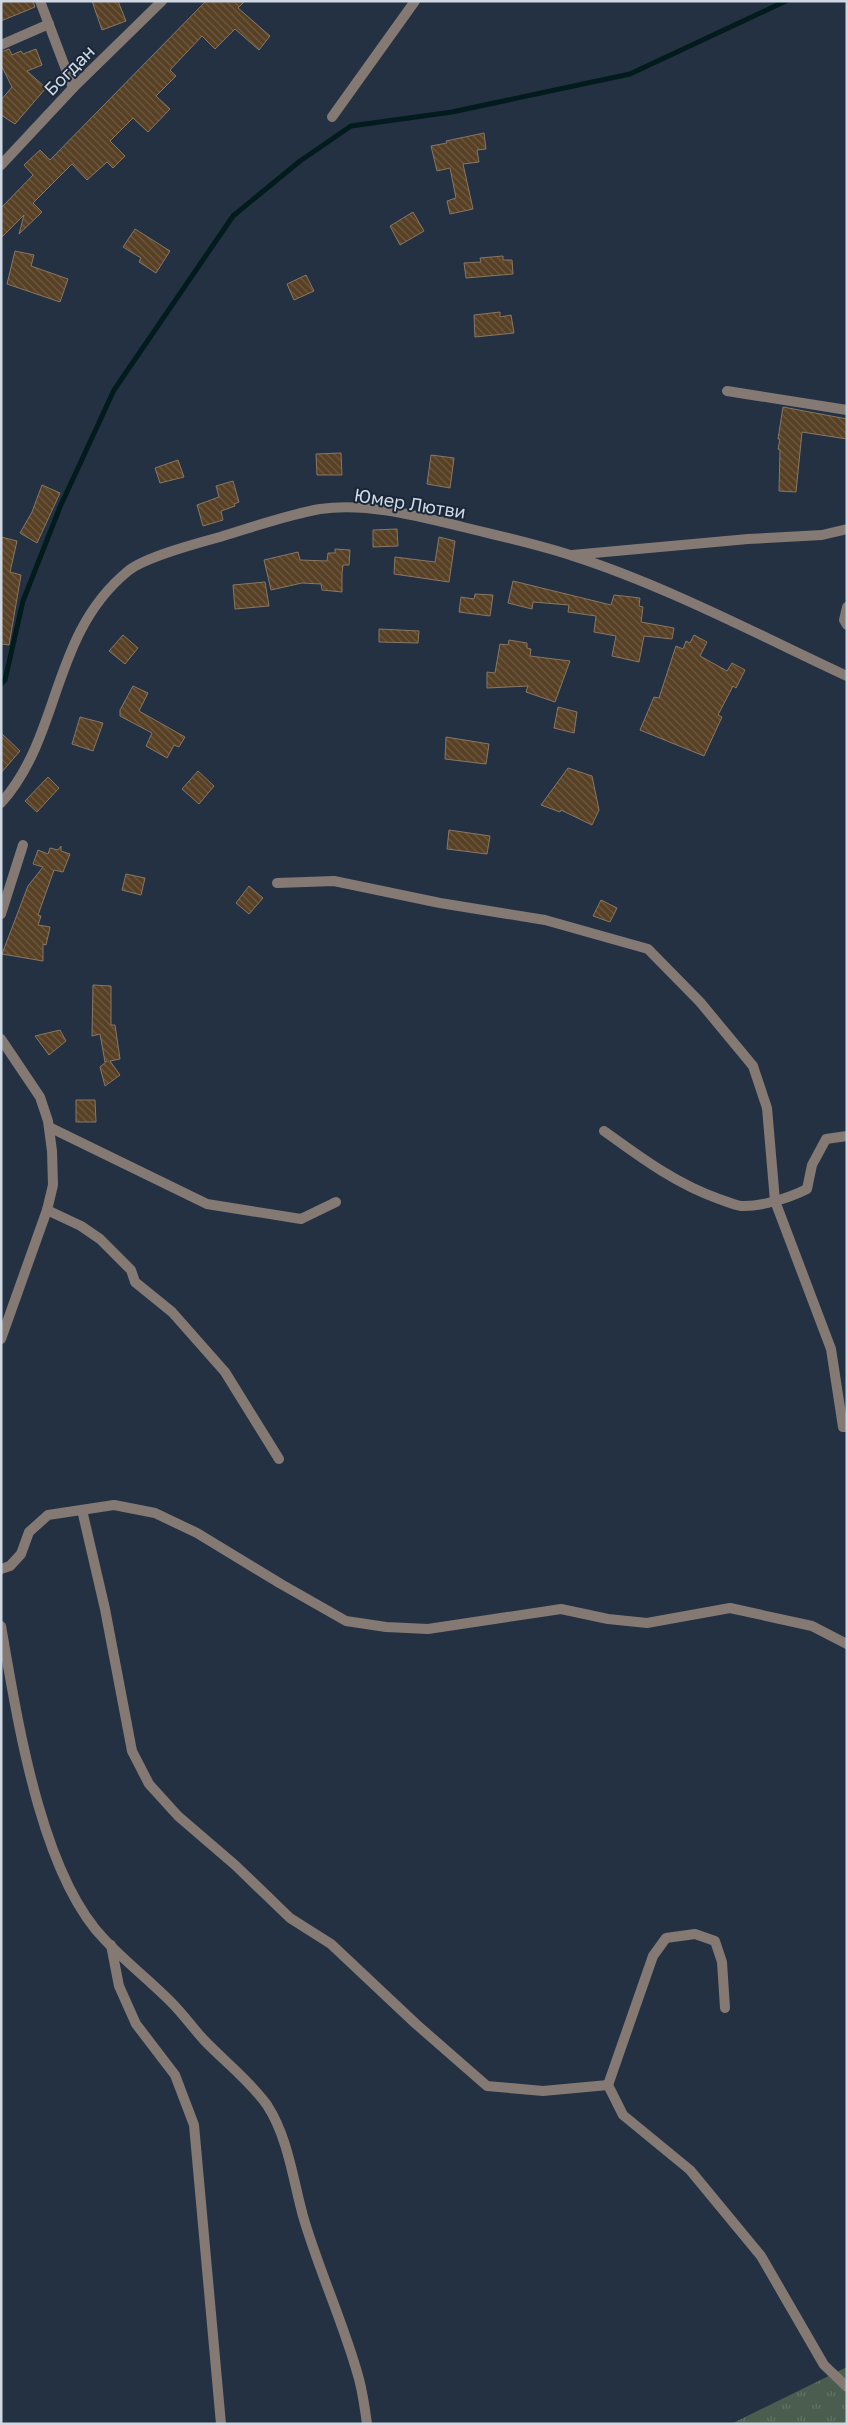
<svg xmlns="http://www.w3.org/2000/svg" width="848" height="2425" font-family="'Golos Text',sans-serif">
<defs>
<pattern id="grass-tufts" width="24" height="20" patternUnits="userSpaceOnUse" patternTransform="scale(1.25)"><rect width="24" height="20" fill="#4a5d4e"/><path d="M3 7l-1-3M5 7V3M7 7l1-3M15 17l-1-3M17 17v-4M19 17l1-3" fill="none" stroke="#637467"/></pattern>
<pattern id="building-back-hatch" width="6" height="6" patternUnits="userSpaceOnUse" patternTransform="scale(1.25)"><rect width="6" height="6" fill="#574024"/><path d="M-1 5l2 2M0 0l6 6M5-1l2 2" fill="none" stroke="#6e5b44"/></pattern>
</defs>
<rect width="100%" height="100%" fill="#243143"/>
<path fill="url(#grass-tufts)" d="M847,2367V2424H731Z"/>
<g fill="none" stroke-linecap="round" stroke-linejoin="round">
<path stroke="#021b1c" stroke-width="5" d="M1,684L5,680L23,601L60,507L114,390L233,216L300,161L351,126L452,112L630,74L786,1"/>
</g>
<g fill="url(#building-back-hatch)" stroke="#897763">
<path d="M1,1H33L35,7L1,21Z"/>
<path d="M92,1H118L126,21L102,30Z"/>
<path d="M206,1H245L238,8L270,36L259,50L235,29L215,49L202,36L170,70L176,76L156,96L170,109L148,132L133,118L110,141L125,156L113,168L107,162L87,180L72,164L33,203L42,212L19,234L24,215L1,238V208L33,175L24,165L40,150L50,160Z"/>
<path d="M9,49L12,55L21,51L23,54L36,49L42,65L27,71L46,88L15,124L1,115V100L12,87L1,65V52Z"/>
<path d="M484,133L486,149L477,150L479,162L463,164L473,209L450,214L447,201L456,198L450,168L437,171L431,146L447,143L446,141Z"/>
<path d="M413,212L424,231L400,245L390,226Z"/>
<path d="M135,229L170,251L156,273L139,262L141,258L123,247Z"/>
<path d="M15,251L34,255L31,266L68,279L60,302L7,284Z"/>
<path d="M503,256V260H512L513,274L466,278L464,263L481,262L480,258Z"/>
<path d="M306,275L314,291L294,300L287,284Z"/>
<path d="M500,312V317L511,315L514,333L475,337L474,315Z"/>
<path d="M783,407L847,419V439L802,432L796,492L779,491L780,450L778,449L780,439H778Z"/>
<path d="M341,453L342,475H317L316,454Z"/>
<path d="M431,455L454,458L450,488L427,484Z"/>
<path d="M178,460L184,477L160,483L155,468Z"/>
<path d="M233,481L239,502L234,504L235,506L221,511L223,520L203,526L197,505L219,497L216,486Z"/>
<path d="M42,485L60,493L37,543L20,533L32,512Z"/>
<path d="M397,529L398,546L373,547V530Z"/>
<path d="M1,537L17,541L10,572L21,575L9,645L1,644Z"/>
<path d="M439,537L455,541L449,582L394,574L395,557L435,562Z"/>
<path d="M335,549L350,550L349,565H343L342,573V592L322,590L321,584L302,583L271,590L264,560L298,552L300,560L327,561L328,553H335Z"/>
<path d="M513,581L611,605L614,595L640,598L639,606L643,607L641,622L674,628L672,639L644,636L639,662L612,656L616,636L594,632L596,616L568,612L569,605L533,602L532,609L508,603Z"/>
<path d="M265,582L269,606L235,609L233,585Z"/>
<path d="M475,594L493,595L490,616L459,612L461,597L474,599Z"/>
<path d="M379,629L419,631L418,643L379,642Z"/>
<path d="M123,635L138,648L125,664L109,651Z"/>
<path d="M694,635L707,642L700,656L727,671L732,663L745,670L736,688L733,686L718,715L722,717L704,756L640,730L654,697L659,698L676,646L683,649L686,641L690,643Z"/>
<path d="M509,640L527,643V648L531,649L530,656L570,661L555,702L526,692L528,686L487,688V672L495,673L500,644L508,645Z"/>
<path d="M133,686L148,693L139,711L185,737L179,747L174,745L167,758L146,746L152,733L120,716V710Z"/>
<path d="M558,707L577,712L574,733L554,728Z"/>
<path d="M80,717L103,723L93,751L72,744Z"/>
<path d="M1,733L20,751L1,773Z"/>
<path d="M446,737L489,744L486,764L445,759Z"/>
<path d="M568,768L592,776L599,810L592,825L561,810L560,812L541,805Z"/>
<path d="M198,771L214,786L199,804L182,789Z"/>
<path d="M48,777L59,788L37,812L25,801Z"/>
<path d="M449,830L490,836L487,854L447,849Z"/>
<path d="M61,846V851L70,854L63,872L54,870L38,915L41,916L38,925L50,927L46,945L43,944V961L2,954L28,886L43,867L33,864L38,850L48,854L50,848L58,850Z"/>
<path d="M126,874L145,878L141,895L122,890Z"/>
<path d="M249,886L263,898L249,914L236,903Z"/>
<path d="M601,900L617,908L610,922L593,916Z"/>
<path d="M93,985L111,986V1025H115L120,1059L110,1061L120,1075L105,1086L100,1067L107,1061L105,1062L100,1034L92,1036Z"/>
<path d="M60,1030L66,1041L49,1055L35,1036Z"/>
<path d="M76,1100H95L96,1122H76Z"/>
</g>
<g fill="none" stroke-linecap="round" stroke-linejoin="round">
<g stroke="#847973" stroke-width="10">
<path d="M332,117L415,1"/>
<path d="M727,391L847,410"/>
<path d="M572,555L748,539L822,535L847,529"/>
<path d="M847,607L844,620L847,625"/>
</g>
<g stroke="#847973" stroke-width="10">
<path d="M40,1L73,88"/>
<path d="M1,45L49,24"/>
<path d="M1,165L73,88L162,1"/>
<path d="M1,803C62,735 50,635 128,571C145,557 198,543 220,537C253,527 286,515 320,509C366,502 418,516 463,527C499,536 537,544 573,556C664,585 759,635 847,676"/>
<path d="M277,883L334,881L440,903L545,920L648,949L700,1002L753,1066L767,1108L775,1201L831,1349L843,1427H847"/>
<path d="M1,914L23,845"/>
<path d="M1,1039L40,1097L48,1121L52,1151L53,1185L47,1210L1,1339"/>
<path d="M49,1127L207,1204L301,1219L336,1202"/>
<path d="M604,1131C640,1157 676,1184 719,1199C725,1201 734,1205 741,1206C761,1207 789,1198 807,1189L812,1165L826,1139L847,1136"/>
<path d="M47,1210L81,1226L100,1239L131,1270L135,1282L172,1312L225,1372L279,1459"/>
<path d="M82,1510L105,1609L132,1751L149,1784L178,1816L235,1865L290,1918L331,1944L416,2024L487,2086L543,2091L608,2085"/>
<path d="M1,1569L10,1566L21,1554L29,1532L48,1515L114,1505L155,1513L197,1533L281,1584L346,1621L386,1627L428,1629L561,1609L608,1619L647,1623L730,1608L812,1626L847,1644"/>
<path d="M1,1626C17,1716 40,1874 105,1940C126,1962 150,1981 171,2002C183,2014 193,2028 204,2040C225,2062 249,2080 267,2105C288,2137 293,2180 303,2216C319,2271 344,2324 359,2379C363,2394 365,2409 367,2424"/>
<path d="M111,1945L119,1986L136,2024L175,2075L194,2125L221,2424"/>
<path d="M725,2008L722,1962L715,1941L695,1934L666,1938L653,1956L608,2085L623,2115L690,2170L761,2256L824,2365L847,2387"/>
</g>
</g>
<g text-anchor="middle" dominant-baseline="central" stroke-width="4" stroke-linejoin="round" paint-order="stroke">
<g font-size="18" fill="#cfd8e3" stroke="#1a2738">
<text transform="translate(69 70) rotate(-45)">Богдан</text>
<text transform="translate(410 503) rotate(9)">Юмер Лютви</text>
</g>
</g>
<rect width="848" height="2425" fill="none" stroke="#cfd8e3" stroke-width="5"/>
</svg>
